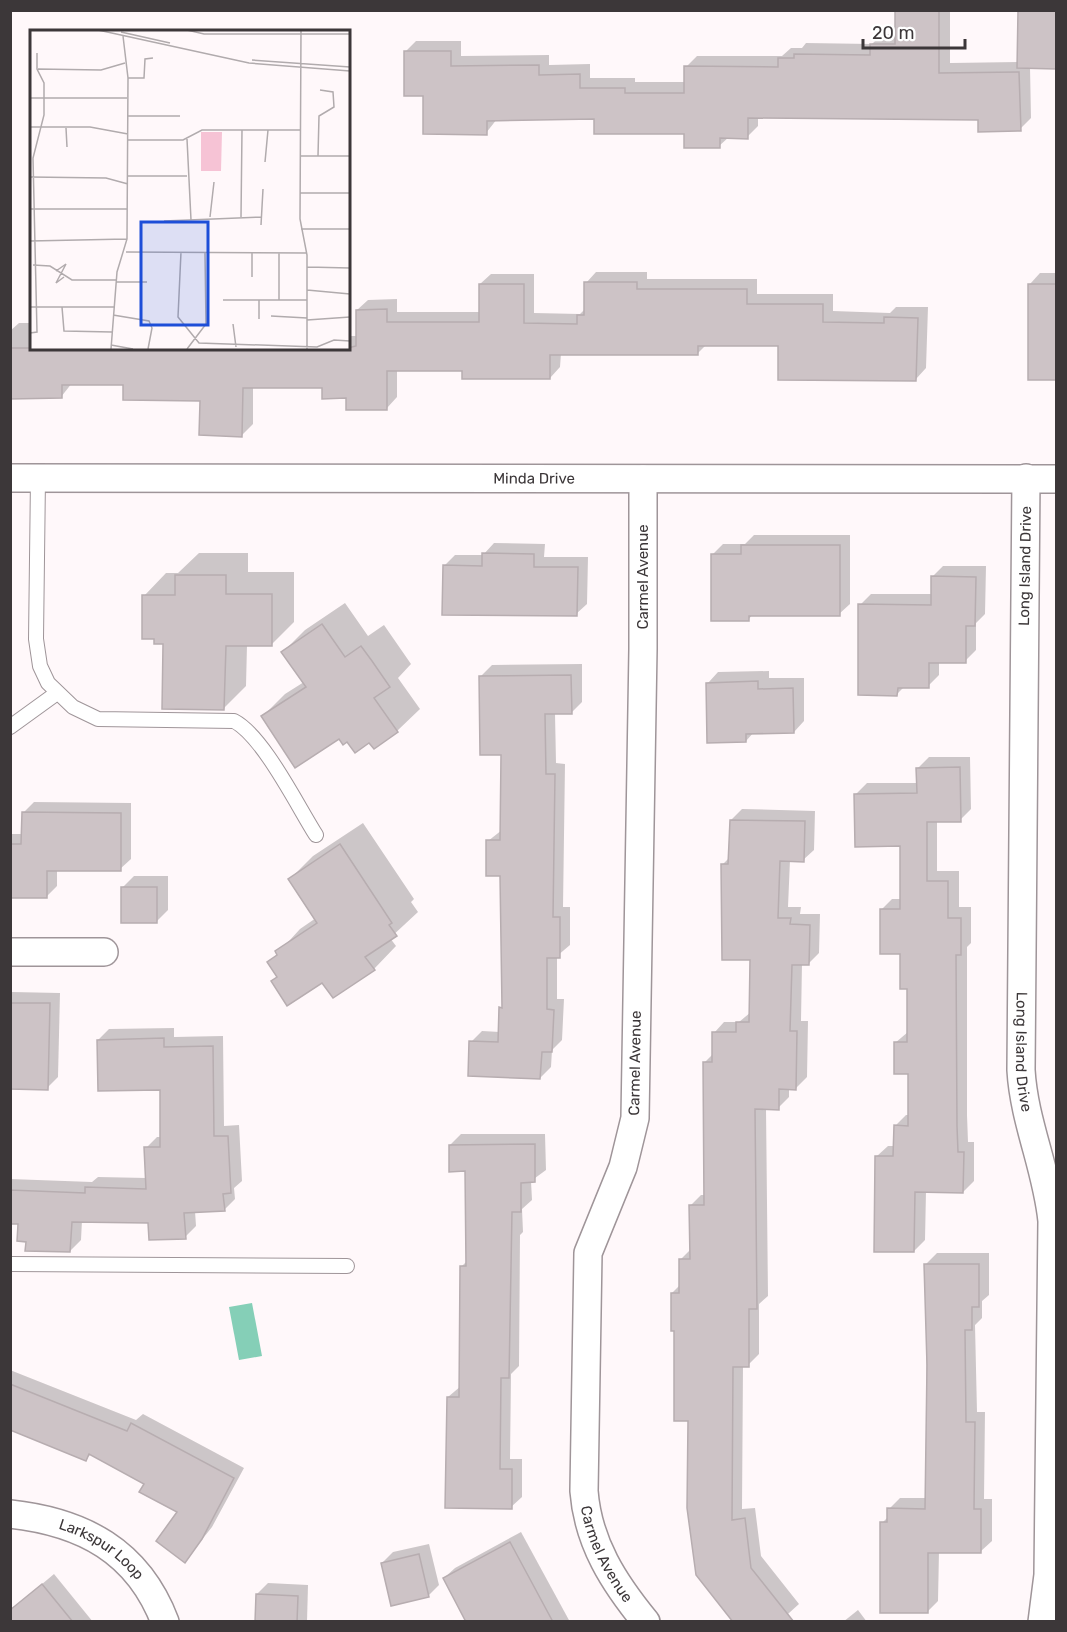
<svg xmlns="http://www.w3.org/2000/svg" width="1067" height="1632" font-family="Rubik,sans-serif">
<rect width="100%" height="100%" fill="#fff8fa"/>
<path fill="#85cfb7" d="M252,1303L262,1356L239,1360L229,1307Z"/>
<g fill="#0003">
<path d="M896,10H950V63L1018,62L1019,10H1056V67H1030L1031,118L1020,129L979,119L758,117V126L747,137H729L719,146L685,132L596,118L497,119L486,133L424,95L405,52L416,41H461V56L549,55V65L590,64V78H635V82H686V67L697,56H782L791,48H802L806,43L872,44L882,34H896Z"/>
<path d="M596,272H647V279H757V294H833V311L890,313L896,307H928L926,368L916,379L779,345H706L698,353H561L560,367L550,378L464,369H397V397L387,408L347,397L323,386H253V424L242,435L201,400L125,383H72L61,397H10V331L19,323H32V348H348V336H357V310L368,300L397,299V312H480V284L491,274H534V313L580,314L586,308V283Z"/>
<path d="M1040,273H1056L1055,379L1030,284Z"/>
<path d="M754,535H850V604L839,614H753L748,620L712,555L723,544H745Z"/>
<path d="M494,543L545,544L544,557H588L587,604L576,614L444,566L455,555H483Z"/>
<path d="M199,553H248V572H294V622L271,645H247L246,686L224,708L165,642L144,596L166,573H178Z"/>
<path d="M943,566H986L985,614L976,623V650L965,661H939V675L928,686H905L897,694L860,605L871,594H932V577Z"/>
<path d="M10,574H11L10,602Z"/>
<path d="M345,603L368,636L384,625L411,664L398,678L420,709L397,731L370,741L348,740L263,716L285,694L304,682L283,652L305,630Z"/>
<path d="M582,664V702L571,713H555L556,763L565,764L563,907H570V945L557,956V999H564L562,1040L552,1050L551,1067L540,1078L471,1042L482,1031L500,1032L503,1006L502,875L488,841L502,830L503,754L481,676L492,665Z"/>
<path d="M769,671V678H804V721L794,732H754L746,741L708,683L718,672Z"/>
<path d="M929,757H970L971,809L960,820H937V871H959V907H971V943L967,947V1115L968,1142H974V1181L963,1192L926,1191L925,1240L914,1251L877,1156L888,1146H895V1126L906,1115H910V1073L895,1043L908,1032V988L901,953L881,910L892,899H902V845L856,794L867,783H918V768Z"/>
<path d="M34,802L131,803V859L120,869H57V886L46,897L10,896V834H23V813Z"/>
<path d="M742,809L815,811L814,850L803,860H790L788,907H801L800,914H820L819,953L808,964L802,963L801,1021H808L807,1077L796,1088H789V1097L778,1108H766L768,1296L759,1304V1354L748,1365H743L742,1509L755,1508L761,1556L799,1604L779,1622H735L689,1420L672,1293L680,1285V1260L691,1249L690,1206L701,1195H705V1062L713,1054L714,1033L724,1022H739L751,1012L752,959L723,864L730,857L731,820Z"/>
<path d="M363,823L414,899L411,902L418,912L390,938L396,946L374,969L323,981H272L278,976L269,963L300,929L316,918L290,879L313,856Z"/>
<path d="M134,876H168V910L157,921L123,887Z"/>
<path d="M12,992L60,993L58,1077L47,1088H10Z"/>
<path d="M174,1028V1037L223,1036L224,1126L239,1125L242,1181L234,1188L235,1199L224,1210L195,1211L196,1226L185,1237L150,1221L82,1220L81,1240L70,1251L27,1240L20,1223H10V1179L92,1182L98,1177L147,1178L146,1148L157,1137H161V1088L98,1040L109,1029Z"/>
<path d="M461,1134H545L546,1170L531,1181L532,1200L522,1209L523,1232L520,1235L519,1366L511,1374L510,1459H522V1497L511,1507L448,1397L461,1386V1267L467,1261L466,1169L450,1145Z"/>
<path d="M937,1253H989V1295L982,1301V1318L975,1325L977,1412H985L984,1499H992V1541L981,1551H939L938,1601L927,1612L882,1523L889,1516V1509L900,1498H927L926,1264Z"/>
<path d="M10,1370L136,1420L143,1414L244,1468L212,1527L185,1561L179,1512L146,1483L91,1454L86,1459L10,1429Z"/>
<path d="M521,1532L570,1622H468L444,1578L455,1568Z"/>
<path d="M429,1544L439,1585L428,1596L382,1563L393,1552Z"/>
<path d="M54,1574L93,1622H10V1611Z"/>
<path d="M268,1583L308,1585L307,1622H257V1594Z"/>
<path d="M858,1610L867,1622H843Z"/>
</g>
<g fill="#cdc3c6" stroke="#b7adb0" stroke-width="1.5">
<path d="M895,10H939V73L1019,72L1021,131L978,132V120L748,118V139L720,138V148H684V134H594V119L487,121V135L423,134V96H404V51H451V66L539,65V75L580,74V88H625V93H684V66L778,67V58H794V54L870,55V44H895Z"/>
<path d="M1018,10H1056V69L1017,68Z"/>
<path d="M584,282H637V289H747V304H823V322L884,323V317L918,318L916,381L778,380V346H698V355H550V379H462V371H387V410H346V398L322,399V388H243L242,437L199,435L200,401L123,400V385H62V398L10,399V348H348L356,346V310L387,309V322H479V284H524V323L577,324V315H584Z"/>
<rect x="1028" y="284" width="28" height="96"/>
<path d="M741,545H840V616H749V621H711V554H741Z"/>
<path d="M482,553L534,554V567H578L577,616L442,615L443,565L482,566Z"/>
<path d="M175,575H226V594H272V646H226L224,710L162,709L163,644H154V639H142V595H175Z"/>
<path d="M931,576L976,577L975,626H966V663H929V688H898L897,696L858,695V604L931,605Z"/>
<path d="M322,624L345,657L361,646L372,661L390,687L374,698L398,732L374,749L369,743L355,753L347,742L343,745L339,739L295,768L261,716L306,687L281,652Z"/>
<path d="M571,675L572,714H545L546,774H555L553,917H560V958H547V1009L554,1010L552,1052H542L540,1079L468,1076L469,1041L498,1042L499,1007L502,1008L500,876H486V840H500L501,755H480L479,676Z"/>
<path d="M758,681V689L793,688L794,733L746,734V742L707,743L706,683Z"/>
<path d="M960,767L961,822H927V881H948V918H961V955H956L957,1126L958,1152H964L963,1193L915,1192L914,1252H874L875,1156H893L894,1125L908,1126V1074H894V1042H907V989H900V954H880V909H900V846L855,847L854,794L917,793L916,768Z"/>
<path d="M22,812L121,813V871H47V898H10V844H21Z"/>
<path d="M730,820L805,821L804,862L780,861L778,918H791L790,924L810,925L809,965H792L790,1031H797L796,1090L779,1089V1110L755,1109L757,1309H749V1367H733L732,1520L745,1518L751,1568L794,1622H733L696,1575L687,1508L688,1421H674V1331H671V1293H679V1259H690L689,1205H704L703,1062H712V1032H736V1022H749L750,960H722L721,864H728Z"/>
<path d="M340,844L392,923L389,925L397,936L365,957L375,970L333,998L322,983L287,1006L271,981L277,977L267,962L277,955L275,951L317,923L288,879Z"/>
<rect x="121" y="887" width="36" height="36"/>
<path d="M10,1003H50L48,1090L10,1089Z"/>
<path d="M164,1038V1047L213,1046L214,1136H228L231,1193L223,1194L225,1211L184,1213L186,1239L149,1240L148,1223L72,1222L70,1252L25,1251L26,1242L17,1241L18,1224H10V1190L85,1193V1187L146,1189L144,1147H160V1090L98,1091L97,1040Z"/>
<path d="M535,1144V1182L521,1183V1212H512L509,1378H501L500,1469H512V1509L445,1508L447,1397H459L460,1266H466L465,1171L449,1172V1145Z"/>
<path d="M924,1264H979V1307H972V1330H965L966,1422H975L974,1509H981V1553H928V1613H880V1522H887V1508L925,1509L927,1365Z"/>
<path d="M10,1384L127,1431L131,1423L234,1478L202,1539L185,1563L156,1541L177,1512L139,1492L144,1484L89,1454L86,1461L10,1430Z"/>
<path d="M510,1542L553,1622H466L443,1578Z"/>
<path d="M419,1554L429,1597L391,1606L381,1563Z"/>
<path d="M42,1584L73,1622H10V1610Z"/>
<path d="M256,1594L298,1596L297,1622H255Z"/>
</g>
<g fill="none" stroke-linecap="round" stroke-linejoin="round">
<defs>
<g id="service">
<path d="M38,478L36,639L40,666L48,683L73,707L98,719L234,721C263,736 297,805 316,835"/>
<path d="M10,727L57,693"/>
<path d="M10,1264L347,1266"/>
</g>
<g id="minor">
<path id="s1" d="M10,478L1056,479"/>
<path id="s2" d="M1026,478L1021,1070C1024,1122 1047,1169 1052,1221L1048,1575L1042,1622"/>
<path id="s3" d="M643,479V649L635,1118L623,1167L588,1253L584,1491C588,1543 614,1583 646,1622"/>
<path d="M10,952H104"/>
<path id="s4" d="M10,1514C83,1522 138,1551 165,1622"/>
</g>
</defs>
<use href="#service" stroke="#9f9599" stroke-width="16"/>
<use href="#minor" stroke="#9f9599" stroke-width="30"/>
<use href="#service" stroke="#fff" stroke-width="14"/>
<use href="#minor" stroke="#fff" stroke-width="27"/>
</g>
<g text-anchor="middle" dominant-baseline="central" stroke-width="5" stroke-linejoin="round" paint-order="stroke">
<g font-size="15" fill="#3c3739" stroke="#fff">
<text stroke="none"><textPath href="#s1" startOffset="524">Minda Drive</textPath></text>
<text transform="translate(1025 566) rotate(-89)">Long Island Drive</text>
<text transform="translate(643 577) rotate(-90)">Carmel Avenue</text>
<text stroke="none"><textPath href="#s2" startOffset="574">Long Island Drive</textPath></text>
<text transform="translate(635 1063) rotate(-89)">Carmel Avenue</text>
<text stroke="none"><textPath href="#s4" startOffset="100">Larkspur Loop</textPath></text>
<text stroke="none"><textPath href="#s3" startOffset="1088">Carmel Avenue</textPath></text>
</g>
</g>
<g transform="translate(30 30)">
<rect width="320" height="320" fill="#fff8fa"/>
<path d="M171,102H192L191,141H171Z" fill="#f6c3d5"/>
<path fill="none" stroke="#b1abad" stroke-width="1.5" d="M68,0L219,33L320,41M157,0L174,4H320M271,0L270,189L277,225V319M91,2L140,13M222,30L320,37M8,39L71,40L95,33M98,48H114L115,29L123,28M0,68H97M98,86H150M0,97H60L98,104M36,98L37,117M157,109L161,190M98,110H153L172,100H270M270,126H320M288,126L289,86L304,77L303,62L290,60M235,132L238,100M98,146H157M0,147L76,148L98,154M270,163H320M0,179H97M180,187L184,152M211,187L212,100M134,191L231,187M231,195L233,159M271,199H320M0,211L97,209M96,222L277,223M151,222L148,287L169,313L287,317L304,310L320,311M222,223V247M3,235L20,236L42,250H86M277,237L320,238M26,241L36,234L26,253L34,247M86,252H117M277,260L320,264M193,270H277M229,270V289M249,270V223M0,277H84M32,277L34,301L82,302M83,285L119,291L122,298L118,319M241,286L277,288M277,290L320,287M203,294L206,317M0,303L7,302L3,128L14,85V53L7,39V23M81,315L103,319M81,319L87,242L97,209L98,48L93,6M157,319L176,294L175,223"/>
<path fill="#1d4ed8" fill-opacity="0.15" stroke="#1d4ed8" stroke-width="3" d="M111,192H178V295H111Z"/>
<rect width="320" height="320" fill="none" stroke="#3c3739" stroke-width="3"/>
</g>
<rect width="1067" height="1632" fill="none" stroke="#3c3739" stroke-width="24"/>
<path d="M863 39v9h102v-9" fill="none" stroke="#3c3739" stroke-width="3"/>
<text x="872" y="39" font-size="18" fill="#3c3739" stroke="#ffffff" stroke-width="4.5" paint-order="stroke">20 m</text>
</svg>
